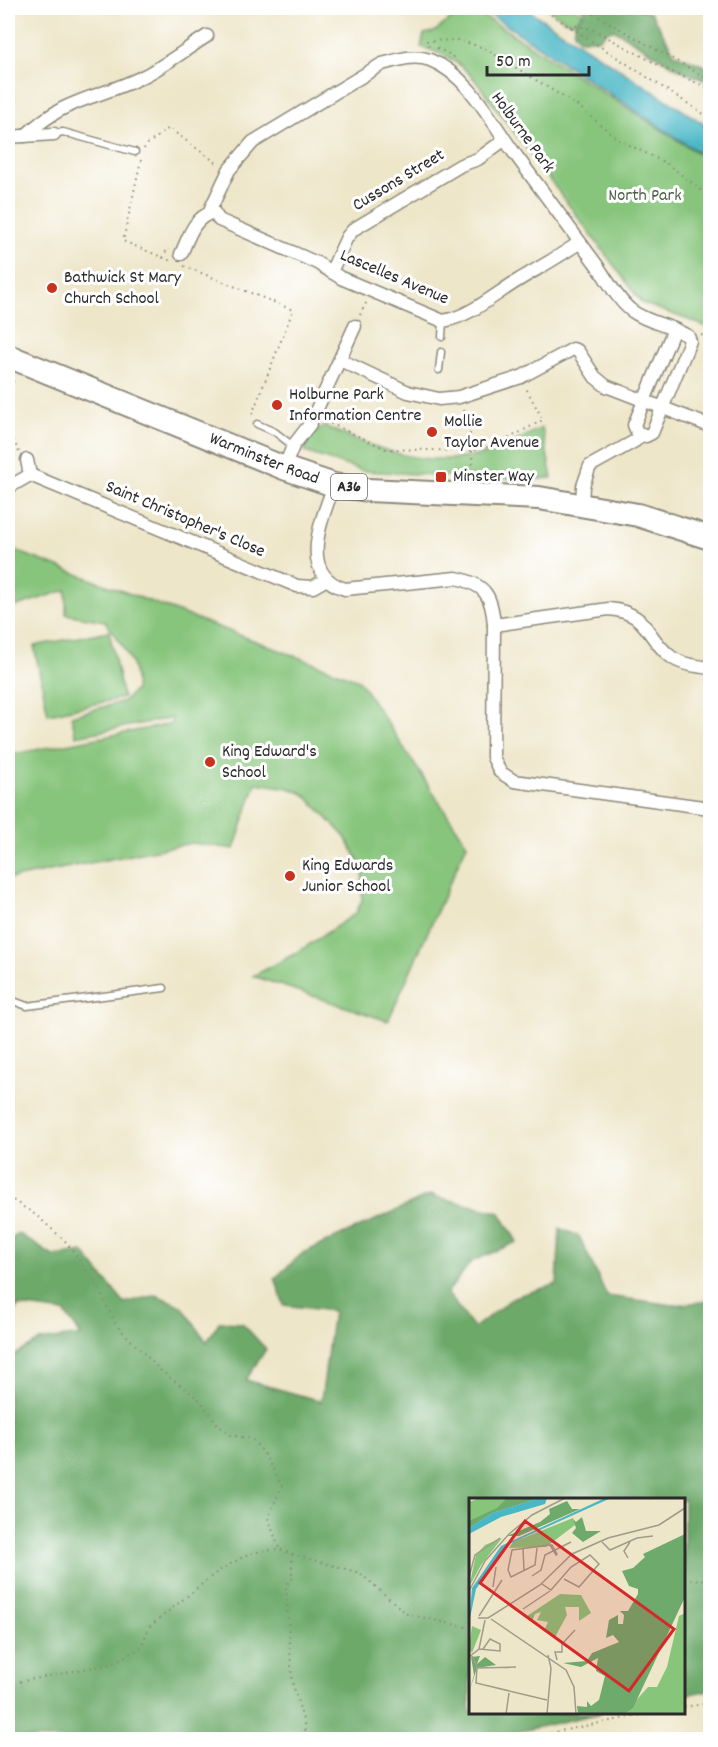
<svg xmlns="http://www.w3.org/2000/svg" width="718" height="1747" font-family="Dekko,sans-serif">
<rect width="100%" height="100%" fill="#fff"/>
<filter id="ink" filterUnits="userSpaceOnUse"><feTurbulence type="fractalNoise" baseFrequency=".0167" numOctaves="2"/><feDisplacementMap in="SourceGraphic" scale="12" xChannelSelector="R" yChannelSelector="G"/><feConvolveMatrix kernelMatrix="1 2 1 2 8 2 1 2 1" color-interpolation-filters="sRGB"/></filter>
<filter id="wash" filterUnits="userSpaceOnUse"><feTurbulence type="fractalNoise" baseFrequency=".008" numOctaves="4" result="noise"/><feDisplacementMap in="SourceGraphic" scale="24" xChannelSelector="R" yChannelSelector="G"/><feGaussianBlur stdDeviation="1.35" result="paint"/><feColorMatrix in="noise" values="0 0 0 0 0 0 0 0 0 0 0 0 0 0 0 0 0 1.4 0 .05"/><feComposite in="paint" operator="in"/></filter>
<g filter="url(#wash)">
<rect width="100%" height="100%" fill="#eee6c9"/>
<g fill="#87c57b" stroke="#597853" stroke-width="1.5">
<path d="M465,8L492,21L710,161V328L642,303L475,80C460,62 443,53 421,47L424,34L434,32Z"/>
<path d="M547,8H575L583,13L575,22L566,21Z"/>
<path d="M324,426C377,450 428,470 488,453C506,447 524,436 542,428L552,478L524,480L363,471L305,452L308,439Z"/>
<path d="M8,548L359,680L467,844L388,1021L253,976L298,952L356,913L362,900L363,868L345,837L304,794L289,788L256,783L234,849L192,843L8,879V755L171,724L172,718L76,736L71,716L124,701L135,690C138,662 120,643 105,621L66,614V590L8,609Z"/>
<path d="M109,631L123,698L48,714L34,646Z"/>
</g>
<g fill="#6daa6b" stroke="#4c6a4b" stroke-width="1.5">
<path d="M581,8H637L651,13L675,54L710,68V83L675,67L615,30L607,31L600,39H579L574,32L576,21L585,11Z"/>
<path d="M430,1195L500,1213L517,1242L471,1262L447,1293L474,1328L514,1297L557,1284L560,1228L579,1236L607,1296L673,1305L710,1301V1690L684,1695V1500H470V1712L601,1713L485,1739H8V1359L39,1341L81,1335L64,1312L18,1306L10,1323L8,1322V1243L18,1233L53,1256L83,1252L124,1303L156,1295L182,1306L207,1342L219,1322L242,1323L266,1349L246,1380L321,1401L333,1311L284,1305L275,1278L303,1253Z"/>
</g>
<path fill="#4ab7c6" stroke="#3a7178" stroke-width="1.5" d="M473,8H525L710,128V160L494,17Z"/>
</g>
<g filter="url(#ink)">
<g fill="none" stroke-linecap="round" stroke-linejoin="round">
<defs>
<g id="lane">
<path d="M54,134L63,132L135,152"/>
<path d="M442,337L443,321"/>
<path d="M439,370L441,352"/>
<path d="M257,424L275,432L293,446"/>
<path d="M8,999L27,1006L164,988"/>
</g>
<g id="street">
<path d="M25,136C67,96 96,100 144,76C166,65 186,49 207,36"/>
<path d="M8,137L54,134"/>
<path d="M580,242C559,257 538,268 517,281C494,295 469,317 443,321L341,278L317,263L219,220L211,208L229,170L253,142L382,64C398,60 414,54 430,60C469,75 492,123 515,154C542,191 569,227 596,264C607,279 618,301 632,311C644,320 661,324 674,329"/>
<path d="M181,254C189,237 193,218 213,212"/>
<path d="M331,272L347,237L354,229L461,165L478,159L504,140"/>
<path d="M674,329L688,336L690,341L652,433L646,436L637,432L634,425Z"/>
<path d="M340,360L408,392L439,399L459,397L521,377L573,349L578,351L595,377L606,386L710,426"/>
<path d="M284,468L293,446L310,424L355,326"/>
<path d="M30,475L297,586L313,587L327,579"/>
<path d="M334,485C323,517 296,574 345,589L456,578C486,584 492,597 494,625L493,757L500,772L514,781L710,808"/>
<path d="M9,487L30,475L27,460"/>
<path d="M582,505L583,486L590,466L635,441L642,434"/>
<path d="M494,625L609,609C649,613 644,635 670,656C681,665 697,666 710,668"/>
</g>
<g id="highway">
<path id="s1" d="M8,356L284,468L334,485L368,490L539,498L638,515L710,538"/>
</g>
</defs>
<use href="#lane" stroke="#8c887a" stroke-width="9"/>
<use href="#street" stroke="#8c887a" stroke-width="15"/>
<use href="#highway" stroke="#8c887a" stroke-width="26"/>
<g stroke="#8c887a" stroke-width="2" stroke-dasharray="1.5 4.5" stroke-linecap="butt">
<path d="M541,8L710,118"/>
<path d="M583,8L710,80"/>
<path d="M570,27L574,25L592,29L666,69L710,89"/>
<path d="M429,46L426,41L458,40L484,48L578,106L619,140L666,163L710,197"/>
<path d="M437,48L453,56L452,58"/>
<path d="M144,149L145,146L169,128L218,164"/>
<path d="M141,160L123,241L171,261"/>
<path d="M163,258L167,249L169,250"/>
<path d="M184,266L293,310L251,417"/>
<path d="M360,315L367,301"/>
<path d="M701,335L710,338"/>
<path d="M8,393L15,377"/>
<path d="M464,410L474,450"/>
<path d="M325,421L386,449L472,451L496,445L543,420L526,388"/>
<path d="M8,429L19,452"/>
<path d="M472,451L473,478"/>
<path d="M8,1197L36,1215L65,1241L93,1278L116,1325L161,1371L199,1399L219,1426L232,1436L251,1438L263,1452L282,1486L268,1518L279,1548"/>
<path d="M292,1554L360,1573L407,1614L470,1628"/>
<path d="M684,1580L710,1579"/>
<path d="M8,1684L110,1664L141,1648L149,1627L217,1572L250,1553L279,1549L292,1554V1579L286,1585L292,1681L305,1727L306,1740"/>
<path d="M684,1707L710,1703"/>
<path d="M515,1740L655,1712"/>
</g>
<use href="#lane" stroke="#fff" stroke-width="6"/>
<use href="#street" stroke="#fff" stroke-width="12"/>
<use href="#highway" stroke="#fff" stroke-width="22"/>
</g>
</g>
<g fill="#c8321e" stroke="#fff" stroke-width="2">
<circle cx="52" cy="288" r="6"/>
<circle cx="277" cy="405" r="6"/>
<circle cx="432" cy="432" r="6"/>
<rect x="435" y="471" width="12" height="12" rx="3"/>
<circle cx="210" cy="762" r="6"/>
<circle cx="290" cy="876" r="6"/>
</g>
<g text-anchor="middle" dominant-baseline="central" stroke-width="6" stroke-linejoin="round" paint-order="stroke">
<rect fill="#fff" stroke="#6b6b6b" stroke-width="1.5" x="331" y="474" width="36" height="26" rx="4.5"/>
<g font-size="16" font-weight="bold" fill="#2b2b2b">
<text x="349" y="487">A36</text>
</g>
<g font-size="18" fill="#2b2b2b" stroke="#fff">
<text transform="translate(522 133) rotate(54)">Holburne Park</text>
<text transform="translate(399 181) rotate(-31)">Cussons Street</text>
<text transform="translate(394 278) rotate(23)">Lascelles Avenue</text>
<text stroke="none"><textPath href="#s1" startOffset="276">Warminster Road</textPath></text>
<text transform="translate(185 520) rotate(23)">Saint Christopher's Close</text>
</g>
<g font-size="18" fill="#4b6147" stroke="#fff">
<text x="645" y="196">North Park</text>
</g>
<g font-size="18" fill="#2b2b2b" stroke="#fff" text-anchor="start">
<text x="64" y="278">Bathwick St Mary<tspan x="64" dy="21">Church School</tspan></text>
<text x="289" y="395">Holburne Park<tspan x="289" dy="21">Information Centre</tspan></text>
<text x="444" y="422">Mollie<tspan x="444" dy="21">Taylor Avenue</tspan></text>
<text x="453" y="477">Minster Way</text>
<text x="222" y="752">King Edward's<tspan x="222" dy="21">School</tspan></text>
<text x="302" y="866">King Edwards<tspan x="302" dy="21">Junior School</tspan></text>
</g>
</g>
<g transform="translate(469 1498)">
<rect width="216" height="216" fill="#eee6c9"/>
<path d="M11,0H70L23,15L0,30V4ZM104,20L106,27L77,49L40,50L44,44ZM33,40L12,67L0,89L7,57L16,47ZM91,96L112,97L122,115L110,123V109H96L98,117L86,139L75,133L79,124L68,122L72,114L66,116L63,123L58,118ZM216,115V216H155L179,189H188L198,169L210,118ZM3,128L12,132L3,155L0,150Z" fill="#87c57b"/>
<path d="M38,0H70L23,15L0,30V23L28,10ZM98,3L103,11H111L50,38H38L71,24L81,16L80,11ZM113,19L117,33H132L114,44L103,35L107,30L104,21L107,24ZM216,36V99L164,210L155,216H109L108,208L118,209V203L122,208L130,202L136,178L127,173L129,160L112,169L94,165L118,163L123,155L150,144L144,137L137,140L140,122L149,117V126H154L155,117L151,113H159L169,96V91L160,88L153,73L164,70L176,59L174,56ZM11,158L8,166L16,159L27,167L8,170L0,194L5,177L2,159Z" fill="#6daa6b"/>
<path d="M70,0H78L76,6L32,19L0,36V30L23,15ZM136,0H142L38,47L7,91L0,125L3,90L32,48Z" fill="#4ab7c6"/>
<path fill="none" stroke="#a09b8a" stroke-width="1.5" d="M133,44L141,52L168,40L184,38M81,47H83L88,56L87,57ZM54,50L55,73M68,50L66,67L42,79L39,72L43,52L81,47M159,60L155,53L161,44M63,78L72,72L76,57L102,44M0,79L6,57L31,40M73,86L82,92L102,69L121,57L130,66L110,89L95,81M24,89L27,69M0,93L16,63L40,36L63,17L96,0M54,111L81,93M10,118L33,82M9,120H19L71,87L103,56L139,40L190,27L216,10M22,121L97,172L105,189L107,216M10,151L31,153V146L21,141L14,151M3,158L8,169L7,185L78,202M0,159L10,151L16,122M88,162L86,154H93V146L106,132M8,170L47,169M37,216L40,195M78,216L82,170L79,157"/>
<path fill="#d62828" fill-opacity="0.15" stroke="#d62828" stroke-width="3" d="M56,23L205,131L160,193L11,85Z"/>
<rect width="216" height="216" fill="none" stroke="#2b2b2b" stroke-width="3"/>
</g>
<rect width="718" height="1747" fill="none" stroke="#fff" stroke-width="30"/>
<path d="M487 66v9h102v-9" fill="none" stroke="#2b2b2b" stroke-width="3"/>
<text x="496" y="66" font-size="18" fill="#2b2b2b" stroke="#ffffff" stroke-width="4.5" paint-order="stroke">50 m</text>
</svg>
